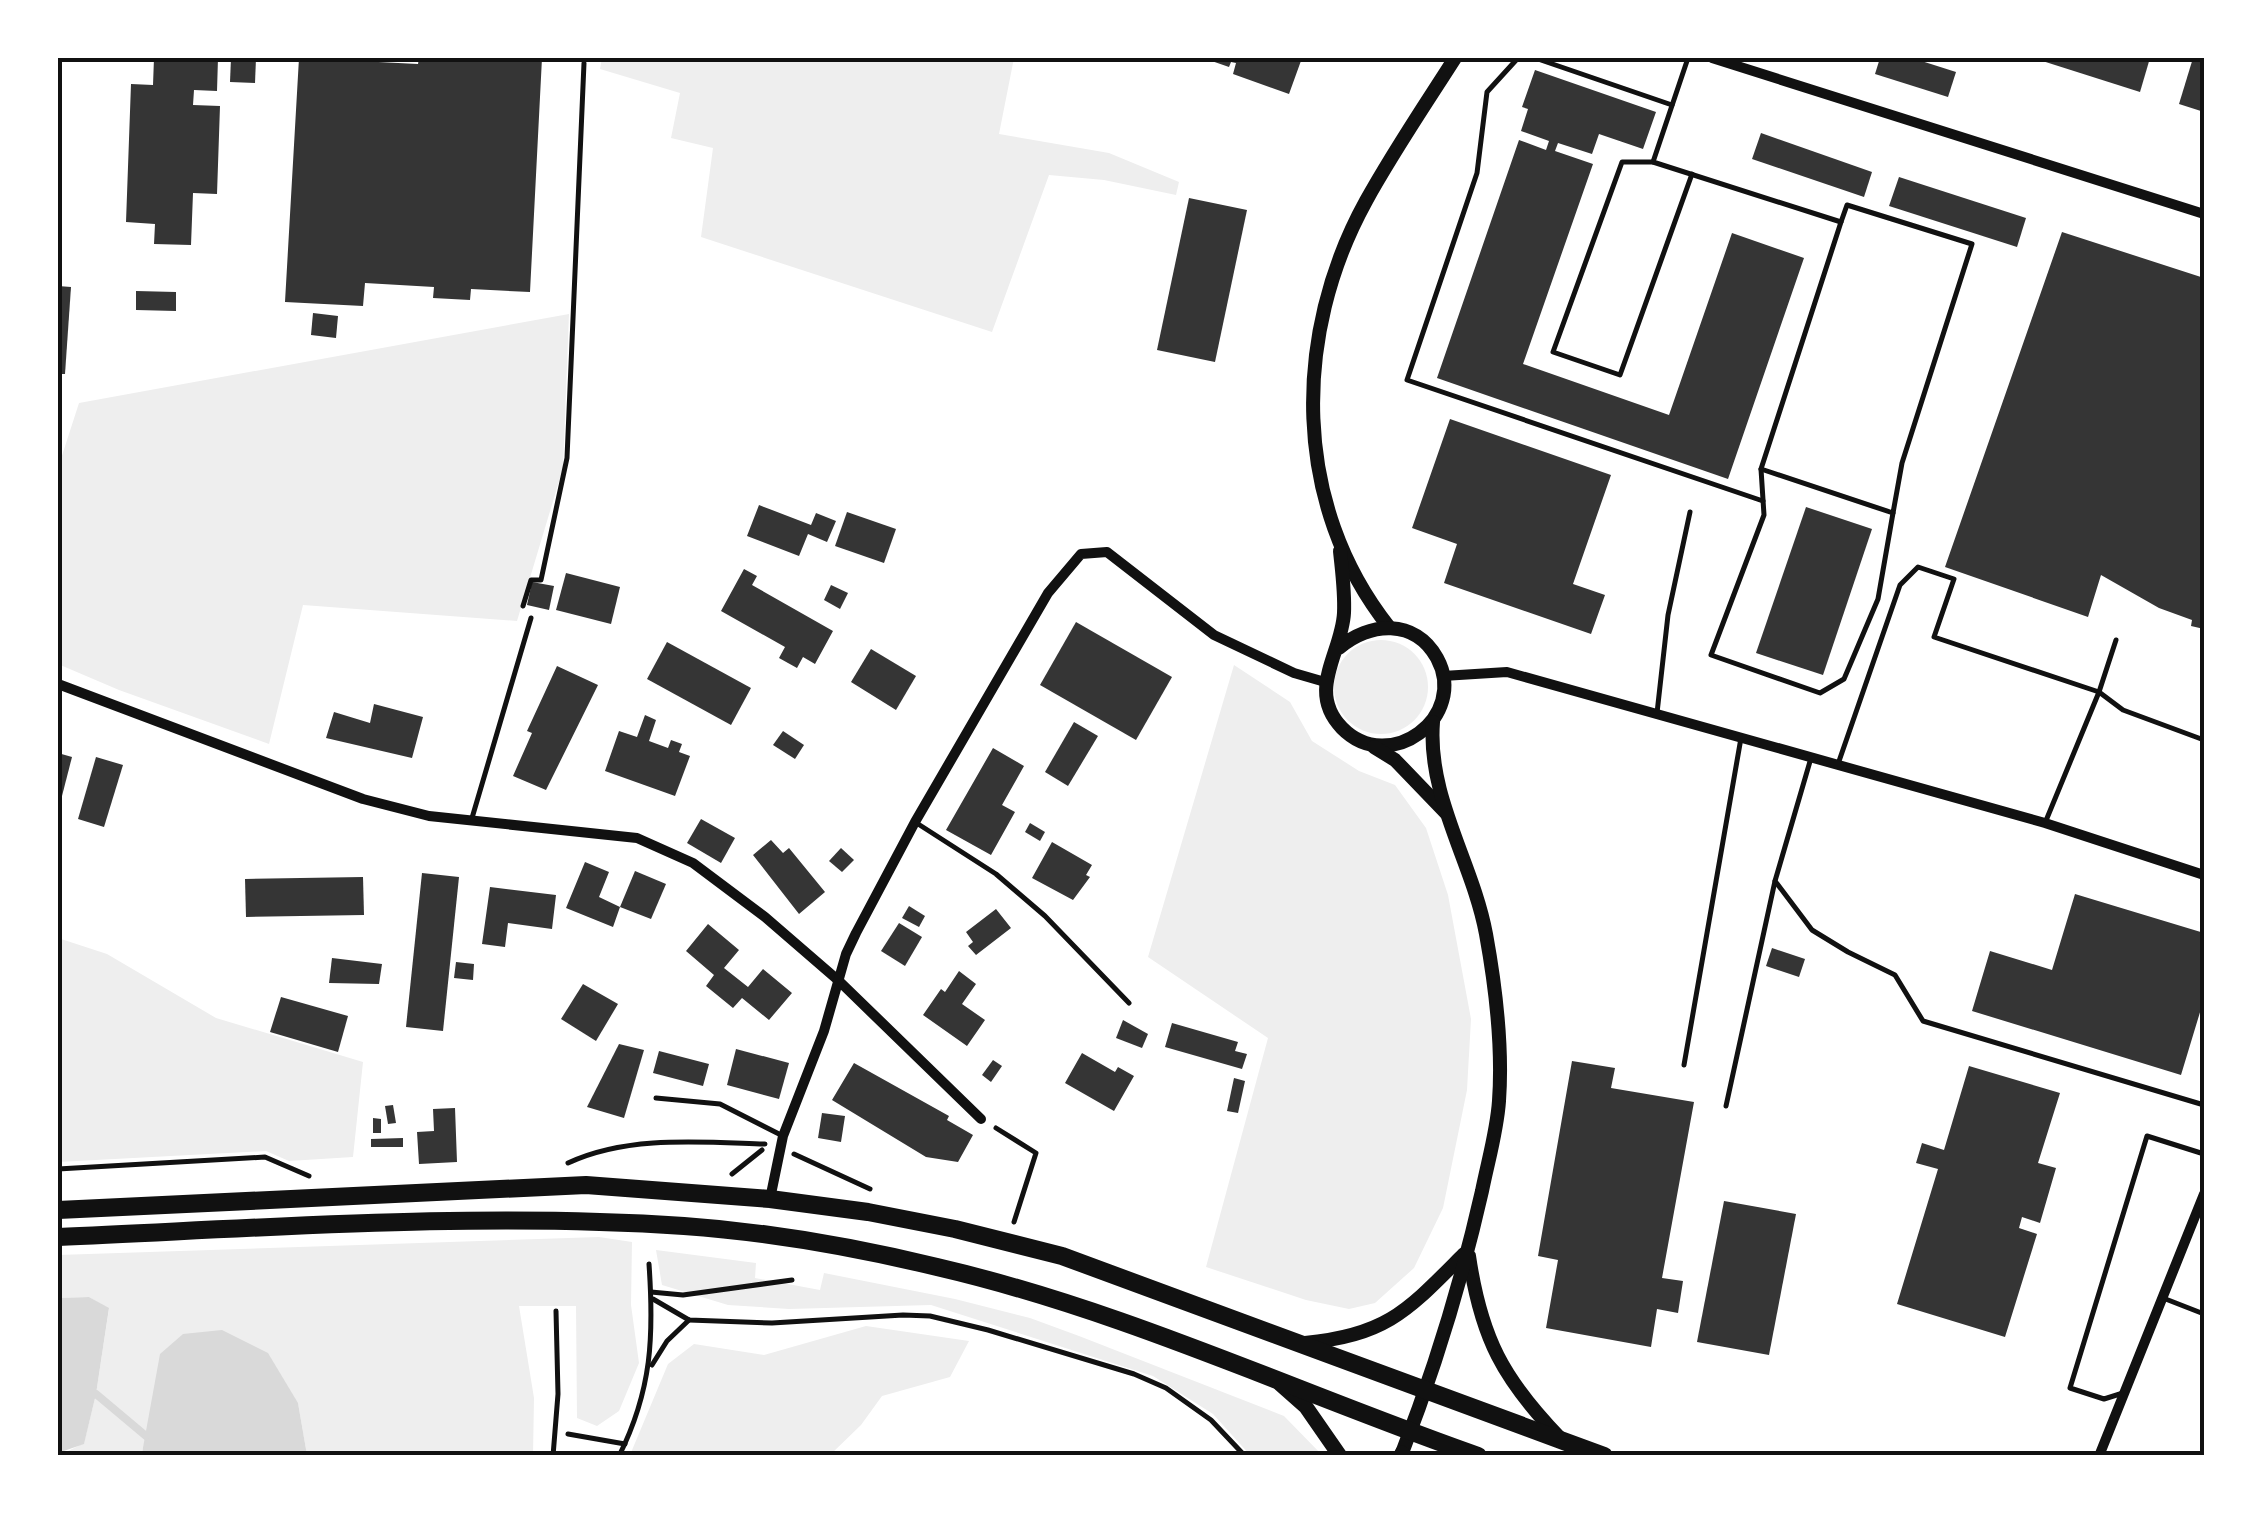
<svg xmlns="http://www.w3.org/2000/svg" width="2262" height="1513" font-family="'Fira Sans Condensed',sans-serif">
<rect width="100%" height="100%" fill="#fff"/>
<g fill="#eee">
<path d="M602,58H1014L999,134L1109,153L1179,182L1176,195L1104,180L1049,175L992,332L701,237L713,148L671,138L680,93L600,69Z"/>
<path d="M569,314L563,468L517,621L303,605L269,744L119,690L58,664V468L79,403Z"/>
<circle cx="1381" cy="687" r="47"/>
<path d="M1234,665L1290,702L1312,741L1359,771L1395,785L1426,828L1448,895L1471,1019L1467,1090L1443,1208L1414,1268L1375,1303L1349,1309L1306,1300L1206,1267L1268,1038L1148,957Z"/>
<path d="M58,938L107,954L216,1018L363,1062L353,1157L289,1161L266,1151L58,1162Z"/>
<path d="M599,1237L632,1242L631,1305L639,1363L619,1411L597,1426L577,1418L576,1306H519L534,1398L533,1455H307L298,1403L146,1436L142,1452L150,1455L58,1456L84,1443L96,1394L109,1309L89,1297L58,1298V1255Z"/>
<path d="M656,1250L756,1263L755,1278L820,1290L824,1273L955,1299L1030,1318L1079,1336L1284,1416L1322,1455H1250L1213,1414L1153,1376L931,1305L789,1309L728,1305L662,1285Z"/>
<path d="M866,1326L969,1341L950,1377L882,1396L861,1425L830,1455H630L668,1364L694,1344L764,1355Z"/>
</g>
<g fill="#d9d9d9">
<path d="M89,1297L109,1308L96,1394L84,1444L58,1453V1298Z"/>
<path d="M222,1330L268,1353L298,1403L307,1455L150,1456L142,1453L160,1354L183,1334Z"/>
</g>
<g fill="none" stroke-linecap="round" stroke-linejoin="round">
<path stroke="#d9d9d9" stroke-width="8" d="M96,1394L146,1436"/>
</g>
<g fill="#353535">
<path d="M154,58H218L217,91L194,90L193,105L220,106L217,194L193,193L191,245L154,244L155,224L126,222L131,84L153,85Z"/>
<path d="M231,58H256L255,83L230,82Z"/>
<path d="M299,58L418,64L419,58H542L530,292L471,289L470,300L433,298L434,287L365,283L363,306L285,302Z"/>
<path d="M1203,58H1302L1289,94L1233,74L1236,63L1231,62L1229,67Z"/>
<path d="M1880,58H1912L1956,72L1948,97L1875,74Z"/>
<path d="M2033,58H2150L2140,92Z"/>
<path d="M2193,58H2204V112L2179,104Z"/>
<path d="M1535,70L1656,112L1643,149L1599,134L1592,154L1558,143L1555,151L1593,164L1523,364L1669,415L1732,233L1804,258L1728,479L1437,378L1519,140L1546,150L1549,141L1521,131L1528,109L1522,107Z"/>
<path d="M1761,133L1872,172L1864,197L1752,159Z"/>
<path d="M1899,177L2026,218L2017,247L1889,206Z"/>
<path d="M1189,198L1247,210L1215,362L1157,350Z"/>
<path d="M2062,232L2204,278V629L2191,626L2192,620L2159,608L2101,575L2088,617L1945,567Z"/>
<path d="M58,286L71,287L65,374H58Z"/>
<path d="M136,291L176,292V311L136,310Z"/>
<path d="M313,313L338,316L336,338L311,335Z"/>
<path d="M1450,419L1611,475L1573,584L1605,595L1591,634L1444,583L1457,544L1412,528Z"/>
<path d="M759,505L811,525L816,513L836,521L827,542L808,534L799,556L747,536Z"/>
<path d="M1806,507L1872,529L1823,675L1756,653Z"/>
<path d="M847,512L896,529L884,563L835,546Z"/>
<path d="M744,569L757,576L752,585L833,631L815,664L803,657L797,668L779,658L785,647L721,611Z"/>
<path d="M566,573L620,587L611,624L556,610Z"/>
<path d="M532,582L554,586L549,610L527,605Z"/>
<path d="M831,585L848,593L840,609L824,600Z"/>
<path d="M1076,622L1172,677L1136,740L1040,685Z"/>
<path d="M667,642L751,688L731,725L647,679Z"/>
<path d="M871,649L916,676L896,710L851,682Z"/>
<path d="M557,666L598,685L546,790L513,776L532,733L527,731Z"/>
<path d="M374,704L423,717L412,758L326,738L334,712L370,723Z"/>
<path d="M645,715L656,720L649,741L668,748L671,740L682,744L679,752L690,756L675,796L605,771L619,731L637,737Z"/>
<path d="M1074,722L1098,736L1068,786L1045,772Z"/>
<path d="M783,731L804,745L795,759L773,745Z"/>
<path d="M993,748L1024,766L1002,805L1015,812L991,855L946,830Z"/>
<path d="M58,753L72,757L62,796L58,795Z"/>
<path d="M96,757L123,765L104,827L78,819Z"/>
<path d="M701,819L735,838L721,863L687,843Z"/>
<path d="M1030,823L1045,832L1040,841L1025,832Z"/>
<path d="M771,840L783,853L789,848L825,892L799,914L753,855Z"/>
<path d="M1052,842L1092,865L1086,875L1090,877L1073,900L1032,878Z"/>
<path d="M841,848L854,860L842,872L829,861Z"/>
<path d="M585,862L609,872L599,897L620,907L613,927L566,908Z"/>
<path d="M635,871L666,884L651,919L620,907Z"/>
<path d="M422,873L459,877L443,1031L406,1027Z"/>
<path d="M363,877L364,915L246,917L245,879Z"/>
<path d="M490,887L556,895L552,929L508,923L505,947L482,944Z"/>
<path d="M2075,894L2204,933V999L2181,1075L1972,1011L1990,951L2052,970Z"/>
<path d="M909,906L925,916L919,927L902,918Z"/>
<path d="M996,909L1011,928L976,955L968,946L973,942L966,932Z"/>
<path d="M899,923L922,937L905,966L881,951Z"/>
<path d="M708,924L739,950L724,968L748,987L763,969L792,993L769,1020L742,998L733,1008L706,986L714,975L686,951Z"/>
<path d="M1772,948L1805,959L1799,977L1766,966Z"/>
<path d="M332,958L382,964L379,984L329,983Z"/>
<path d="M456,962L474,964L473,980L454,978Z"/>
<path d="M959,971L976,984L962,1004L985,1020L967,1046L923,1015L941,989L945,992Z"/>
<path d="M583,984L618,1004L596,1041L561,1019Z"/>
<path d="M281,997L348,1016L338,1052L270,1032Z"/>
<path d="M1123,1020L1148,1034L1142,1048L1116,1038Z"/>
<path d="M1172,1023L1238,1042L1235,1051L1247,1054L1242,1069L1165,1047Z"/>
<path d="M619,1044L644,1050L624,1118L587,1107Z"/>
<path d="M736,1049L789,1063L779,1099L727,1085Z"/>
<path d="M659,1051L709,1064L703,1086L653,1073Z"/>
<path d="M1082,1053L1115,1072L1118,1067L1134,1076L1114,1111L1065,1083Z"/>
<path d="M993,1060L1002,1066L991,1082L982,1075Z"/>
<path d="M1572,1061L1615,1068L1611,1088L1694,1102L1662,1278L1683,1281L1678,1313L1657,1309L1651,1347L1546,1328L1558,1260L1538,1256Z"/>
<path d="M854,1063L949,1116L947,1120L973,1135L958,1162L926,1157L832,1100Z"/>
<path d="M1969,1066L2060,1093L2038,1163L2056,1168L2040,1223L2022,1217L2019,1228L2037,1234L2005,1337L1897,1304L1938,1169L1916,1163L1922,1143L1944,1150Z"/>
<path d="M1234,1078L1245,1081L1238,1113L1227,1111Z"/>
<path d="M393,1105L396,1123L388,1124L385,1106Z"/>
<path d="M455,1108L457,1162L419,1164L417,1132L434,1131L433,1109Z"/>
<path d="M822,1113L845,1116L841,1142L818,1138Z"/>
<path d="M373,1118L381,1119V1133H373Z"/>
<path d="M403,1138V1147H371V1139Z"/>
<path d="M1724,1201L1796,1214L1769,1355L1697,1342Z"/>
</g>
<g fill="none" stroke-linecap="round" stroke-linejoin="round">
<g stroke="#111" stroke-width="5">
<path d="M523,606L531,580H541L567,458L584,63"/>
<path d="M996,1128L1036,1153L1014,1222"/>
<path d="M794,1154L870,1189"/>
<path d="M568,1163C627,1135 702,1142 765,1144"/>
<path d="M58,1169L265,1157L309,1176"/>
<path d="M732,1174L762,1150"/>
<path d="M651,1292L683,1295L792,1280"/>
<path d="M653,1299L689,1320L772,1323L903,1315L930,1316L988,1330L1134,1374L1166,1388L1211,1420L1245,1456"/>
<path d="M652,1365L667,1341L689,1320"/>
<path d="M568,1434L625,1444"/>
<path d="M619,1456C652,1390 654,1336 649,1264"/>
</g>
<g stroke="#111" stroke-width="5">
<path d="M1518,58L1487,92L1477,173L1407,380L1763,501"/>
<path d="M1535,58L1672,105"/>
<path d="M1688,58L1653,162L1841,222L1761,469L1764,515L1711,655L1820,693L1844,679L1878,599L1893,513"/>
<path d="M1653,162H1622L1553,352L1620,375L1692,174"/>
<path d="M1761,469L1893,513L1902,463L1972,244L1847,205L1841,222"/>
<path d="M1657,713L1668,615L1690,512"/>
<path d="M1811,758L1775,881L1812,930L1848,952L1895,975L1923,1021L2204,1105"/>
<path d="M1838,764L1900,585L1918,567L1954,579L1934,637L2099,692L2123,710L2204,740"/>
<path d="M472,818L531,618"/>
<path d="M915,822L996,874L1045,916L1129,1003"/>
<path d="M2045,823L2099,692L2116,640"/>
<path d="M1684,1065L1741,738"/>
<path d="M656,1098L720,1104L781,1135"/>
<path d="M1726,1106L1775,881"/>
<path d="M2163,1298L2204,1314"/>
<path d="M2123,1393L2104,1399L2070,1388L2147,1136L2204,1154"/>
<path d="M553,1456L558,1394L556,1311"/>
</g>
<g stroke="#111" stroke-width="10">
<path d="M1712,58L2204,214"/>
<path d="M1443,676L1507,672L2045,823L2204,875"/>
<path d="M58,684L363,799L429,816L637,838L693,863L765,917L839,981L981,1119"/>
<path d="M770,1199L783,1136L824,1031L846,954L856,933L915,822L1048,593L1081,554L1107,552L1214,635L1294,673L1325,682"/>
<path d="M2099,1456L2204,1194"/>
</g>
<g stroke="#111" stroke-width="14">
<path d="M1389,627C1292,505 1292,335 1366,201C1393,152 1425,105 1455,58"/>
<path d="M1339,648C1369,622 1415,618 1437,658C1469,717 1389,776 1342,728C1306,691 1342,653 1344,613C1345,592 1342,571 1340,551"/>
<path d="M1374,747L1395,760L1446,813"/>
<path d="M1469,1256C1481,1338 1503,1379 1560,1438"/>
<path d="M1305,1343C1388,1335 1408,1310 1464,1254"/>
<path d="M1402,1453C1435,1368 1462,1279 1482,1191C1488,1161 1497,1131 1499,1101C1503,1045 1496,989 1486,934C1473,863 1427,797 1433,722"/>
</g>
<g stroke="#111" stroke-width="15">
<path d="M1280,1384L1306,1407L1340,1456"/>
<path d="M1401,1456L1402,1453"/>
</g>
<g stroke="#111" stroke-width="18">
<path d="M58,1210L586,1185L770,1199L868,1212L955,1229L1062,1256L1604,1456"/>
<path d="M58,1237C266,1228 476,1212 684,1226C769,1232 854,1247 937,1267C1123,1310 1298,1393 1478,1456"/>
</g>
</g>
<rect width="2262" height="1513" fill="none" stroke="#ffffff" stroke-width="120"/>
<rect x="60" y="60" width="2142" height="1393" fill="none" stroke="#111" stroke-width="4"/>
</svg>
